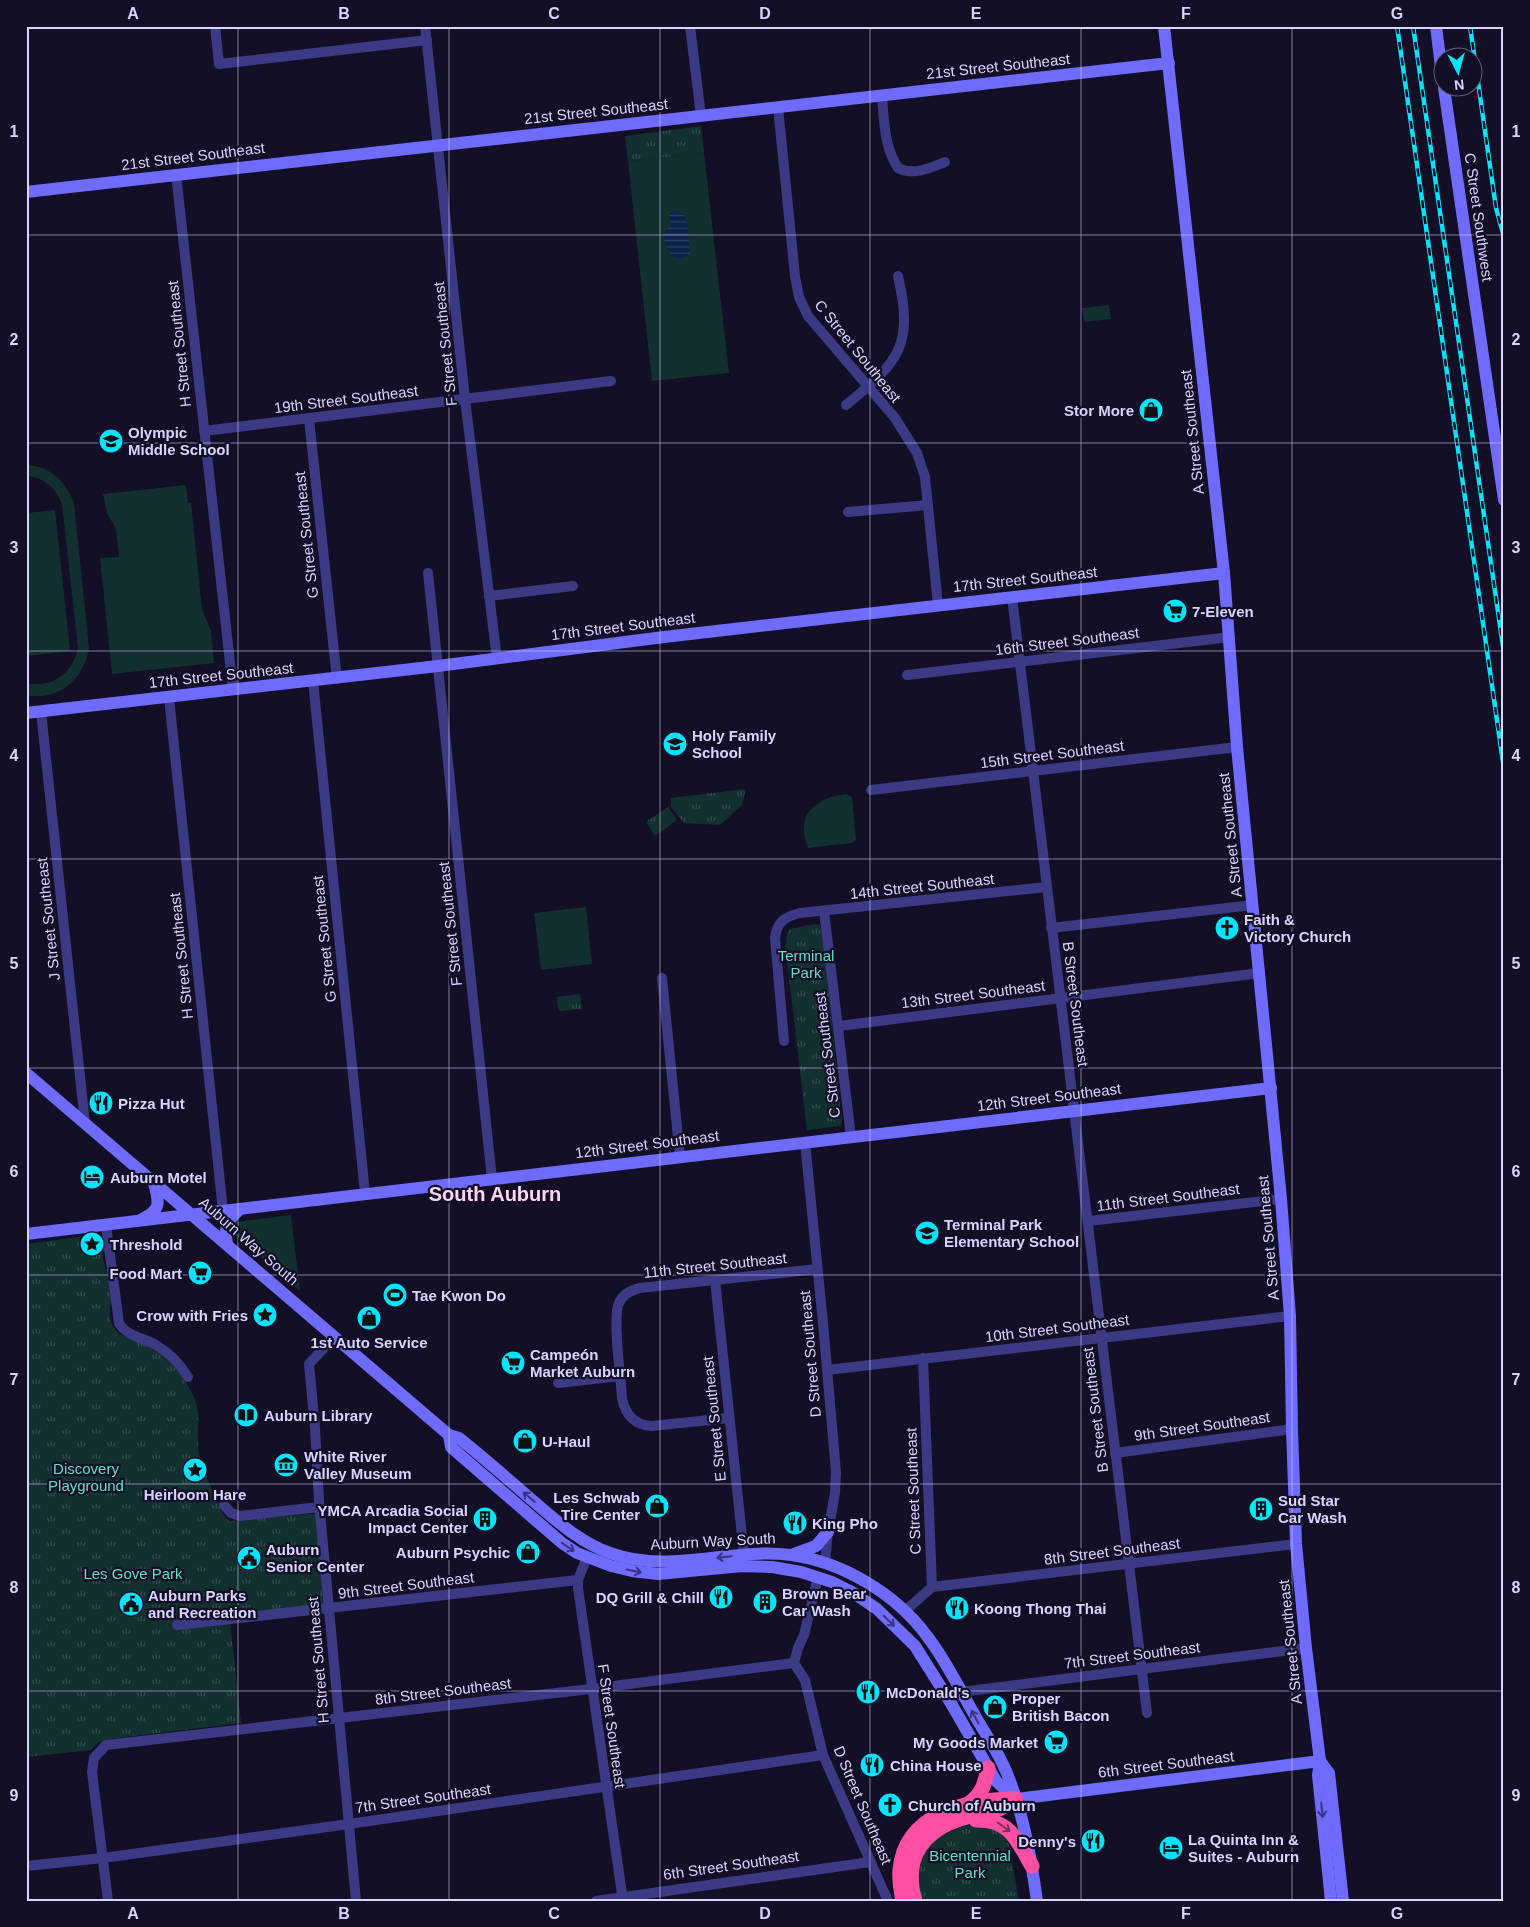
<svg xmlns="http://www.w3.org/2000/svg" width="1530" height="1927" font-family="Helvetica,sans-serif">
<defs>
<pattern id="park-tufts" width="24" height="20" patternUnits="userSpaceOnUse" patternTransform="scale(1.25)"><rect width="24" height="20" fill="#12302f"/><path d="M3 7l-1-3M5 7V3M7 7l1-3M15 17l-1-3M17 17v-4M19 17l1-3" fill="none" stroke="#344d4e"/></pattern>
<pattern id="water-rules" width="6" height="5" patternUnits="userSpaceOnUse" patternTransform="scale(1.25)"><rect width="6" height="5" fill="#0c2248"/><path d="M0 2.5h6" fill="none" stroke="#2f4163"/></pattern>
</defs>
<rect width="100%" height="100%" fill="#130f26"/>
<g fill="#12302f">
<path d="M704,153L729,373L652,381L628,161Z"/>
<path d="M1109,305L1111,319L1084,322L1082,308Z"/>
<path d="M26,465C50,466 66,481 74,503L89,648C84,679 58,702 26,695V683C52,689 73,673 78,648L62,504C56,488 44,477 26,476Z"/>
<path d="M186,485L188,503H191L202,609L211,631L214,663L112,674L100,558L119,557L116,529L107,513L103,494Z"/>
<path d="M55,510L70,651L26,656V513Z"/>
<path d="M846,794L852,797L856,840L852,843L808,848C794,814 816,798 846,794Z"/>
<path d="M586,907L592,964L541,970L534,913Z"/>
<path d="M291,1215L300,1291L233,1233L231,1226L236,1222Z"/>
</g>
<g fill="url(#park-tufts)">
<path d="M701,126L704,153L628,161L625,136Z"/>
<path d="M746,789L742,805L720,825L684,823L671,807V798Z"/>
<path d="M668,807L677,820L655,836L646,822Z"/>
<path d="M815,924L819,925L822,931L842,1122L840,1126L807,1130L785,944L787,943L786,936L790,929Z"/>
<path d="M580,994L582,1009L560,1011L558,1009L557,997Z"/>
<path d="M94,1235L101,1241C102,1248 102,1256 104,1263C107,1275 113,1288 111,1300C110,1309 108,1317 113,1326C121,1339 127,1335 138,1340C164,1351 181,1371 193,1395C203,1415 195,1439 200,1459C206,1478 216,1497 224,1515L229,1521L320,1513L329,1609L230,1620L241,1723L110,1739L99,1742L91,1750L26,1757V1244Z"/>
<path d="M974,1824C992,1827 1001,1828 1009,1845L1019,1901H921C920,1892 917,1882 917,1874C919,1843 948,1829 974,1824Z"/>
</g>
<path fill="url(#water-rules)" d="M674,210L683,213L687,221L690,252C688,259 682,258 676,259C667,254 661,237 666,229L671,227L669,213Z"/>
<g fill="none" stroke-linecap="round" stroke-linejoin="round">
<g stroke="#3d3a85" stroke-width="10">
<path d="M215,26L219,64L427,40"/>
<path d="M425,26L465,399L497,659"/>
<path d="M690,26L701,116"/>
<path d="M882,96C884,120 884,147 898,168C914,176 930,168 945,162"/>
<path d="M778,107L795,276L799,297L808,316L895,418L917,453L925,477L938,605"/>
<path d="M176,174L233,690"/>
<path d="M846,405C899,362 914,346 898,276"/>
<path d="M309,419L337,679"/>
<path d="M204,431L611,381"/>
<path d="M848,512L928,505"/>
<path d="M428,573L492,1179"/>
<path d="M489,596L573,586"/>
<path d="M1012,597L1147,1713"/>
<path d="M907,675L1230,637"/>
<path d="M313,681L365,1193"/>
<path d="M169,698L223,1211"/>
<path d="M41,712L85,1123"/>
<path d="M871,790L1237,747"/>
<path d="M824,911L851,1137"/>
<path d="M1051,928L1253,905"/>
<path d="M662,978L680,1157"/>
<path d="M839,1026L1260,973"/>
<path d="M784,1041L775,938C777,922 784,917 800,913L1046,887"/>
<path d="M805,1142L823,1323L836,1472L835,1493L828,1532L825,1562"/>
<path d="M1089,1221L1281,1199"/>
<path d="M106,1225L119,1323C126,1336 144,1338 156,1345C170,1353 180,1364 188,1377"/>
<path d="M715,1280L744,1555"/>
<path d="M334,1337L309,1364L315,1428L319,1501L356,1901"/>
<path d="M827,1370L1290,1316"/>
<path d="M558,1383L621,1376"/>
<path d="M729,1418L652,1426C635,1425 625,1415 622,1398C621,1379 612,1317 619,1303C623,1294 631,1290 640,1288L817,1269"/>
<path d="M1115,1453L1292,1429"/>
<path d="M224,1505L231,1513L240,1516L319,1507"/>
<path d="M587,1557L578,1580V1588L623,1901"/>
<path d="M818,1577L804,1635L798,1648L794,1663L805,1680L823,1755L888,1901"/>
<path d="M932,1587L1296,1544"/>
<path d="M905,1611L932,1587L923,1358"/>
<path d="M177,1625L578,1580"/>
<path d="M961,1692L1306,1648"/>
<path d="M26,1866L103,1858L349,1824L823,1755"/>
<path d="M108,1901L92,1772L94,1758L106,1745L582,1690L794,1663"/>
<path d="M596,1901L870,1862"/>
</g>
<g stroke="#6f6bff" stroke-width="12">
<path d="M1164,26L1224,573L1237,747L1281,1199L1290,1316L1292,1429L1296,1544L1306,1648L1320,1761L1318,1775L1331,1901"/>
<path d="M1436,26L1442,75"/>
<path d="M1444,88L1504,500"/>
<path d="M26,192L1169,63"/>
<path d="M26,713L438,666L664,637L1224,573"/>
<path d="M26,1073L449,1435L459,1438C484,1458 508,1479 532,1500C557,1521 579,1542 610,1553C670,1575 731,1547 791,1555C843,1562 896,1594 927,1636C945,1659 959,1688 974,1714C985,1734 1000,1754 1008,1776C1024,1816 1031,1858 1037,1901"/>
<path d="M142,1219C162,1209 159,1203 154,1183"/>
<path d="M26,1234L1271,1088"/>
<path d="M227,1244C224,1225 227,1221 240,1209"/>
<path d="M449,1435L451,1447L460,1455L562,1543L577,1553L611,1566L632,1571L658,1574L742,1566L772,1567L801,1572L832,1582L852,1592L877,1609L915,1646L949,1700L996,1781L1014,1798"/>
<path d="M794,1554L816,1546L828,1532"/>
<path d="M1320,1761L1329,1773L1343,1901"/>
<path d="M1016,1799L1320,1761"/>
</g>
<g stroke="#ff4fa3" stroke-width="15">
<path d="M968,1804C982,1795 985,1784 988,1768"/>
<path d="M976,1820C1010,1819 1017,1840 1032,1866"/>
<path d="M903,1901C901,1891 899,1880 900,1870C905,1813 969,1799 1016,1799"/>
<path d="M915,1901C911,1888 910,1875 913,1862C921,1835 945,1822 971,1816C979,1814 989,1813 997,1810C1003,1808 1009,1803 1014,1800"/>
</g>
<defs>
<g id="rail">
<path d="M1397,26L1504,769"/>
<path d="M1413,26L1504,653"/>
<path d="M1470,26L1496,208L1504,237"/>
</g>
</defs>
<use href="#rail" stroke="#00e5ff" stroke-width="4.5"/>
<use href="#rail" stroke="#130f26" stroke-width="2.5" stroke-dasharray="8" stroke-linecap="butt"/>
</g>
<defs><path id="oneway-shaft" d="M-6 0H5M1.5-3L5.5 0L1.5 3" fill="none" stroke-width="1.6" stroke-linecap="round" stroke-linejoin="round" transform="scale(1.25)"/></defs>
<g stroke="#38347d">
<use href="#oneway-shaft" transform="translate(529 1497) rotate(-139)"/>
<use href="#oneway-shaft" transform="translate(568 1547) rotate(34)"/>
<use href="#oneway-shaft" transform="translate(724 1557) rotate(174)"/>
<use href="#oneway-shaft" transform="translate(634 1571) rotate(11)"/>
<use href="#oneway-shaft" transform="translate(889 1621) rotate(44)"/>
<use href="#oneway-shaft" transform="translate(975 1717) rotate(-119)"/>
<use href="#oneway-shaft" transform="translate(1322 1810) rotate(84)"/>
</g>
<use stroke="#7d2c5e" href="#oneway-shaft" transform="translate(1004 1827) rotate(35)"/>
<path fill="none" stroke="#d9d4ff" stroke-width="1" stroke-opacity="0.55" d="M238,26V1901M449,26V1901M660,26V1901M870,26V1901M1081,26V1901M1292,26V1901M26,235H1504M26,443H1504M26,651H1504M26,859H1504M26,1068H1504M26,1275H1504M26,1484H1504M26,1691H1504"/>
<defs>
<symbol id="shop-disc" viewBox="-11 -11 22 22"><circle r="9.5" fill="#00e5ff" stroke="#130f26"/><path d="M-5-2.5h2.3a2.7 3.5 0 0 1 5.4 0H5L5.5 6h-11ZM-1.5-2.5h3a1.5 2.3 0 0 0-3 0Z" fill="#111"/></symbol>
<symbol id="school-disc" viewBox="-11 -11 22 22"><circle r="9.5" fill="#00e5ff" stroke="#130f26"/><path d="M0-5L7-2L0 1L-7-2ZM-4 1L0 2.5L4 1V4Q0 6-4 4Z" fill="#111"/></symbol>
<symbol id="supermarket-disc" viewBox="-11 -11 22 22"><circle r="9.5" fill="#00e5ff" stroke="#130f26"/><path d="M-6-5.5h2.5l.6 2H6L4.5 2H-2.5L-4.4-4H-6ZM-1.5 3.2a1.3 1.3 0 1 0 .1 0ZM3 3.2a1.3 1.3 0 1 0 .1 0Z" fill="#111"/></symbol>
<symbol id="church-disc" viewBox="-11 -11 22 22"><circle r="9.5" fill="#00e5ff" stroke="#130f26"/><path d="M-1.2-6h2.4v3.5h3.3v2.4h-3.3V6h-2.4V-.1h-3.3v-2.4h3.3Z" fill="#111"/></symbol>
<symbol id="restaurant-disc" viewBox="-11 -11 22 22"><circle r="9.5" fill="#00e5ff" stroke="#130f26"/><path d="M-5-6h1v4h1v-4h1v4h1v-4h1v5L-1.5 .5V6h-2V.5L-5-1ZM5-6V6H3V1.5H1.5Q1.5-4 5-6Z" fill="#111"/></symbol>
<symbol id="hotel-disc" viewBox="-11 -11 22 22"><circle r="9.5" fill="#00e5ff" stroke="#130f26"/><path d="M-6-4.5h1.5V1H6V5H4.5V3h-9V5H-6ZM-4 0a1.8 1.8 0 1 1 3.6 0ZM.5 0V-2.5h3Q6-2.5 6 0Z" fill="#111"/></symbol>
<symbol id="sight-disc" viewBox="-11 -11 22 22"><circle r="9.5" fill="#00e5ff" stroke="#130f26"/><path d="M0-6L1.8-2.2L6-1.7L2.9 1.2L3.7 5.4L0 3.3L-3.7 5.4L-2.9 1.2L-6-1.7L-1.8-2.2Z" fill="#111"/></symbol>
<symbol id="stadium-disc" viewBox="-11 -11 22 22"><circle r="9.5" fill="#00e5ff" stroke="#130f26"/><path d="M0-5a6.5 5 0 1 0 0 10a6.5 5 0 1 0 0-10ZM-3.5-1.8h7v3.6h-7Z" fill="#111"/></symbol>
<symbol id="library-disc" viewBox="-11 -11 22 22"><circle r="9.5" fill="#00e5ff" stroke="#130f26"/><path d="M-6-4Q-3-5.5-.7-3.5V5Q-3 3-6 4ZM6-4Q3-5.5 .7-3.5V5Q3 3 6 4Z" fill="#111"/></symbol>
<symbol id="museum-disc" viewBox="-11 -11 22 22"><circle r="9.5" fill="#00e5ff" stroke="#130f26"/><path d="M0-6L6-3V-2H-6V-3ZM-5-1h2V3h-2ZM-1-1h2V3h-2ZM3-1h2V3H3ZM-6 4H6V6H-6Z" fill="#111"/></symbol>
<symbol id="building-disc" viewBox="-11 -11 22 22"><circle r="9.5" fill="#00e5ff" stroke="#130f26"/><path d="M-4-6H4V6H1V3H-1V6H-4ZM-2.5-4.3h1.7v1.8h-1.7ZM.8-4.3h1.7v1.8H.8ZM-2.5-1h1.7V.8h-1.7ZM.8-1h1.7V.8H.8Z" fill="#111"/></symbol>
<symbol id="civic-disc" viewBox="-11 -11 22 22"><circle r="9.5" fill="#00e5ff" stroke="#130f26"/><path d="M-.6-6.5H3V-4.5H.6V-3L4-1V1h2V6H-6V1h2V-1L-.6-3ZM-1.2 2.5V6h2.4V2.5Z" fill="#111"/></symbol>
</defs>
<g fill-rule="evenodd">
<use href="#shop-disc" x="1137" y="396" width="28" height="28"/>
<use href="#school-disc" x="97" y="427" width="28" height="28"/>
<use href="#supermarket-disc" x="1161" y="597" width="28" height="28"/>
<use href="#school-disc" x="661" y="730" width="28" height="28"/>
<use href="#church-disc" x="1213" y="914" width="28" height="28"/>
<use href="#restaurant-disc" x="87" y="1089" width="28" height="28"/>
<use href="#hotel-disc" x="78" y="1163" width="28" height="28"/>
<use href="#school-disc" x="913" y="1219" width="28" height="28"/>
<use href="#sight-disc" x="78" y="1230" width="28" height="28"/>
<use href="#supermarket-disc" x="186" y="1259" width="28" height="28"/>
<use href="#stadium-disc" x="381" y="1281" width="28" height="28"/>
<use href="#sight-disc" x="251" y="1301" width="28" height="28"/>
<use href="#shop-disc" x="355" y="1304" width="28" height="28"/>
<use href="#supermarket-disc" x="499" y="1349" width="28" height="28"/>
<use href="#library-disc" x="232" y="1401" width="28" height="28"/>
<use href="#shop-disc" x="511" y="1427" width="28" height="28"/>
<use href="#museum-disc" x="272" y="1451" width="28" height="28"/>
<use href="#sight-disc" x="181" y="1456" width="28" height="28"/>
<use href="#shop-disc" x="643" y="1492" width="28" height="28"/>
<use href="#building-disc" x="1247" y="1495" width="28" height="28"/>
<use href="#building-disc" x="471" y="1505" width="28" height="28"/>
<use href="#restaurant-disc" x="781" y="1509" width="28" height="28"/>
<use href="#shop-disc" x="514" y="1538" width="28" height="28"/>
<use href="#civic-disc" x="235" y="1544" width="28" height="28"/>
<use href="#restaurant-disc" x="707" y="1583" width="28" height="28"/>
<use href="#building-disc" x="751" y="1588" width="28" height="28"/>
<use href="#civic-disc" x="117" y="1590" width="28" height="28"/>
<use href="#restaurant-disc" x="943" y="1594" width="28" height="28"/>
<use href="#restaurant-disc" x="854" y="1678" width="28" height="28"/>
<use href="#shop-disc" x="981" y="1693" width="28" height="28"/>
<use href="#supermarket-disc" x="1042" y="1728" width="28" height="28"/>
<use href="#restaurant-disc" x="858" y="1751" width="28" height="28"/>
<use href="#church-disc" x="876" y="1791" width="28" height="28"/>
<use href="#restaurant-disc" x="1079" y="1827" width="28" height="28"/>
<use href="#hotel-disc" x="1157" y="1834" width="28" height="28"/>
</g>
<g text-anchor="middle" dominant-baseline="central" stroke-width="4.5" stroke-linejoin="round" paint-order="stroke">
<g font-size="15" fill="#d9d4ff" stroke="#130f26">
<text transform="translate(998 66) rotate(-6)">21st Street Southeast</text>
<text transform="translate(596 111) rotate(-6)">21st Street Southeast</text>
<text transform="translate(193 156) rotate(-7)">21st Street Southeast</text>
<text transform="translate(1479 217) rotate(82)">C Street Southwest</text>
<text transform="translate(179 344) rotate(-96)">H Street Southeast</text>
<text transform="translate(445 344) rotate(-96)">F Street Southeast</text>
<text transform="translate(858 351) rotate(51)">C Street Southeast</text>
<text transform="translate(346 399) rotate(-7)">19th Street Southeast</text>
<text transform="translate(1192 432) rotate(-96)">A Street Southeast</text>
<text transform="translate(306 535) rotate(-96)">G Street Southeast</text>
<text transform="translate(1025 579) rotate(-6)">17th Street Southeast</text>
<text transform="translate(623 626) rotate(-7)">17th Street Southeast</text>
<text transform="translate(1067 641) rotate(-7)">16th Street Southeast</text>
<text transform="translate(221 675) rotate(-6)">17th Street Southeast</text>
<text transform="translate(1052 754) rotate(-7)">15th Street Southeast</text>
<text transform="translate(1230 835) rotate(-96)">A Street Southeast</text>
<text transform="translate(922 886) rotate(-6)">14th Street Southeast</text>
<text transform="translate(48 919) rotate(-96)">J Street Southeast</text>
<text transform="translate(450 924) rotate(-96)">F Street Southeast</text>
<text transform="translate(324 939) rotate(-96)">G Street Southeast</text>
<text transform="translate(181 956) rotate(-96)">H Street Southeast</text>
<text transform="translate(973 994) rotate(-7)">13th Street Southeast</text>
<text transform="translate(1076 1004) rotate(83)">B Street Southeast</text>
<text transform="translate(827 1055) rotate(-97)">C Street Southeast</text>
<text transform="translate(1049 1097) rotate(-7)">12th Street Southeast</text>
<text transform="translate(647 1144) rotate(-7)">12th Street Southeast</text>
<text transform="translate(1168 1197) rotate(-7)">11th Street Southeast</text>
<text transform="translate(1268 1238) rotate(-95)">A Street Southeast</text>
<text transform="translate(249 1241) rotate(41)">Auburn Way South</text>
<text transform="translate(715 1265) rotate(-6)">11th Street Southeast</text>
<text transform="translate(1057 1328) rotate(-7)">10th Street Southeast</text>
<text transform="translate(810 1354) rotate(-95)">D Street Southeast</text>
<text transform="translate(1095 1410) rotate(-97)">B Street Southeast</text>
<text transform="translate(714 1419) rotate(-96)">E Street Southeast</text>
<text transform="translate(1202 1426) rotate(-8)">9th Street Southeast</text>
<text transform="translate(913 1491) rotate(-92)">C Street Southeast</text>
<text transform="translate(713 1541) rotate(-3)">Auburn Way South</text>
<text transform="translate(1112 1551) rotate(-7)">8th Street Southeast</text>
<text transform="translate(406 1585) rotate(-7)">9th Street Southeast</text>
<text transform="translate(1290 1642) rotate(-96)">A Street Southeast</text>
<text transform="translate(1132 1655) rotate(-7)">7th Street Southeast</text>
<text transform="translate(318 1660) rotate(-95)">H Street Southeast</text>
<text transform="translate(443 1691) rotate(-7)">8th Street Southeast</text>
<text transform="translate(612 1726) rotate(82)">F Street Southeast</text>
<text transform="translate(1166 1764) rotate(-7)">6th Street Southeast</text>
<text transform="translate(423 1798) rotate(-8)">7th Street Southeast</text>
<text transform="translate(863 1805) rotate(67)">D Street Southeast</text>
<text transform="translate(731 1865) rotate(-8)">6th Street Southeast</text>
</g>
<g font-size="15" font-weight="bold" fill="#d9d4ff" stroke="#130f26" text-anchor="start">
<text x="1134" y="410" text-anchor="end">Stor More</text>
<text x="128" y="432">Olympic<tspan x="128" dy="17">Middle School</tspan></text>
<text x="1192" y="611">7-Eleven</text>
<text x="692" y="735">Holy Family<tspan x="692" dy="17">School</tspan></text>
<text x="1244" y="919">Faith &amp;<tspan x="1244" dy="17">Victory Church</tspan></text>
<text x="118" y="1103">Pizza Hut</text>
<text x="110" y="1177">Auburn Motel</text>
<text x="944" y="1224">Terminal Park<tspan x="944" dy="17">Elementary School</tspan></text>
<text x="110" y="1244">Threshold</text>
<text x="182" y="1273" text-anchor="end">Food Mart</text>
<text x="412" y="1295">Tae Kwon Do</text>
<text x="248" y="1315" text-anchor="end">Crow with Fries</text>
<text x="369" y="1342" text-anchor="middle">1st Auto Service</text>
<text x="530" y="1354">Campeón<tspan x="530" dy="17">Market Auburn</tspan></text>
<text x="264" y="1415">Auburn Library</text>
<text x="542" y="1441">U-Haul</text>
<text x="304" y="1456">White River<tspan x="304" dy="17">Valley Museum</tspan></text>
<text x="195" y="1494" text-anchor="middle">Heirloom Hare</text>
<text x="640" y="1497" text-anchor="end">Les Schwab<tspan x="640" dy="17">Tire Center</tspan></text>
<text x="1278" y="1500">Sud Star<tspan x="1278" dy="17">Car Wash</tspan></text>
<text x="468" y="1510" text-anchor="end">YMCA Arcadia Social<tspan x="468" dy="17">Impact Center</tspan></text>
<text x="812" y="1523">King Pho</text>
<text x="266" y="1549">Auburn<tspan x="266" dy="17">Senior Center</tspan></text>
<text x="510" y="1552" text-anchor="end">Auburn Psychic</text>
<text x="782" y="1593">Brown Bear<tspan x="782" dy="17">Car Wash</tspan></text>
<text x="148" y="1595">Auburn Parks<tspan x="148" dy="17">and Recreation</tspan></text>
<text x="704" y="1597" text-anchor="end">DQ Grill &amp; Chill</text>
<text x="974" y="1608">Koong Thong Thai</text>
<text x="886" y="1692">McDonald's</text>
<text x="1012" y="1698">Proper<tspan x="1012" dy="17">British Bacon</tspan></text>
<text x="1038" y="1742" text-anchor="end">My Goods Market</text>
<text x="890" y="1765">China House</text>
<text x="908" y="1805">Church of Auburn</text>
<text x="1188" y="1839">La Quinta Inn &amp;<tspan x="1188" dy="17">Suites - Auburn</tspan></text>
<text x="1076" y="1841" text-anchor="end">Denny's</text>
</g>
<g font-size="15" fill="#5fe0c0" stroke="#130f26">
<text x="806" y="955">Terminal<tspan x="806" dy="17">Park</tspan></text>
<text x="86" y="1468">Discovery<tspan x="86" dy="17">Playground</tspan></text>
<text x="133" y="1573">Les Gove Park</text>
<text x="970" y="1855">Bicentennial<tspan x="970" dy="17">Park</tspan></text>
</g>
<g font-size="20" font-weight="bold" fill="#ffd6f0" stroke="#130f26">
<text x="495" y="1194">South Auburn</text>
</g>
</g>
<rect width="1530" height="1927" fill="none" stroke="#130f26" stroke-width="55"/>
<g transform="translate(1458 72) rotate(174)"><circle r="24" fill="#130f26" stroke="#625e7d"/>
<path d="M0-4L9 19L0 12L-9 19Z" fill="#00e5ff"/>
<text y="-8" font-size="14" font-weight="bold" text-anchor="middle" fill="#d9d4ff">N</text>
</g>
<rect x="28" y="28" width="1474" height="1872" fill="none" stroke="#d9d4ff" stroke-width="2"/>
<g font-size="16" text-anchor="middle" font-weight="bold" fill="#d9d4ff">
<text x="133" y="19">A</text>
<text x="344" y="19">B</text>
<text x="554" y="19">C</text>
<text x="765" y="19">D</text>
<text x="976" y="19">E</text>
<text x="1186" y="19">F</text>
<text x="1397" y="19">G</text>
<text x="14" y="137">1</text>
<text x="1516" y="137">1</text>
<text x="14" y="345">2</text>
<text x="1516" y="345">2</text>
<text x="14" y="553">3</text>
<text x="1516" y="553">3</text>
<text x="14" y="761">4</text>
<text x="1516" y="761">4</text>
<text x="14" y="969">5</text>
<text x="1516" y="969">5</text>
<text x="14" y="1177">6</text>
<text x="1516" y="1177">6</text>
<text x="14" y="1385">7</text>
<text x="1516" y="1385">7</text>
<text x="14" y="1593">8</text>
<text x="1516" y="1593">8</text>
<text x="14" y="1801">9</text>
<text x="1516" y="1801">9</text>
<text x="133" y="1919">A</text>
<text x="344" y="1919">B</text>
<text x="554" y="1919">C</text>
<text x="765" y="1919">D</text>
<text x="976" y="1919">E</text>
<text x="1186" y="1919">F</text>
<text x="1397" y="1919">G</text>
</g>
</svg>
